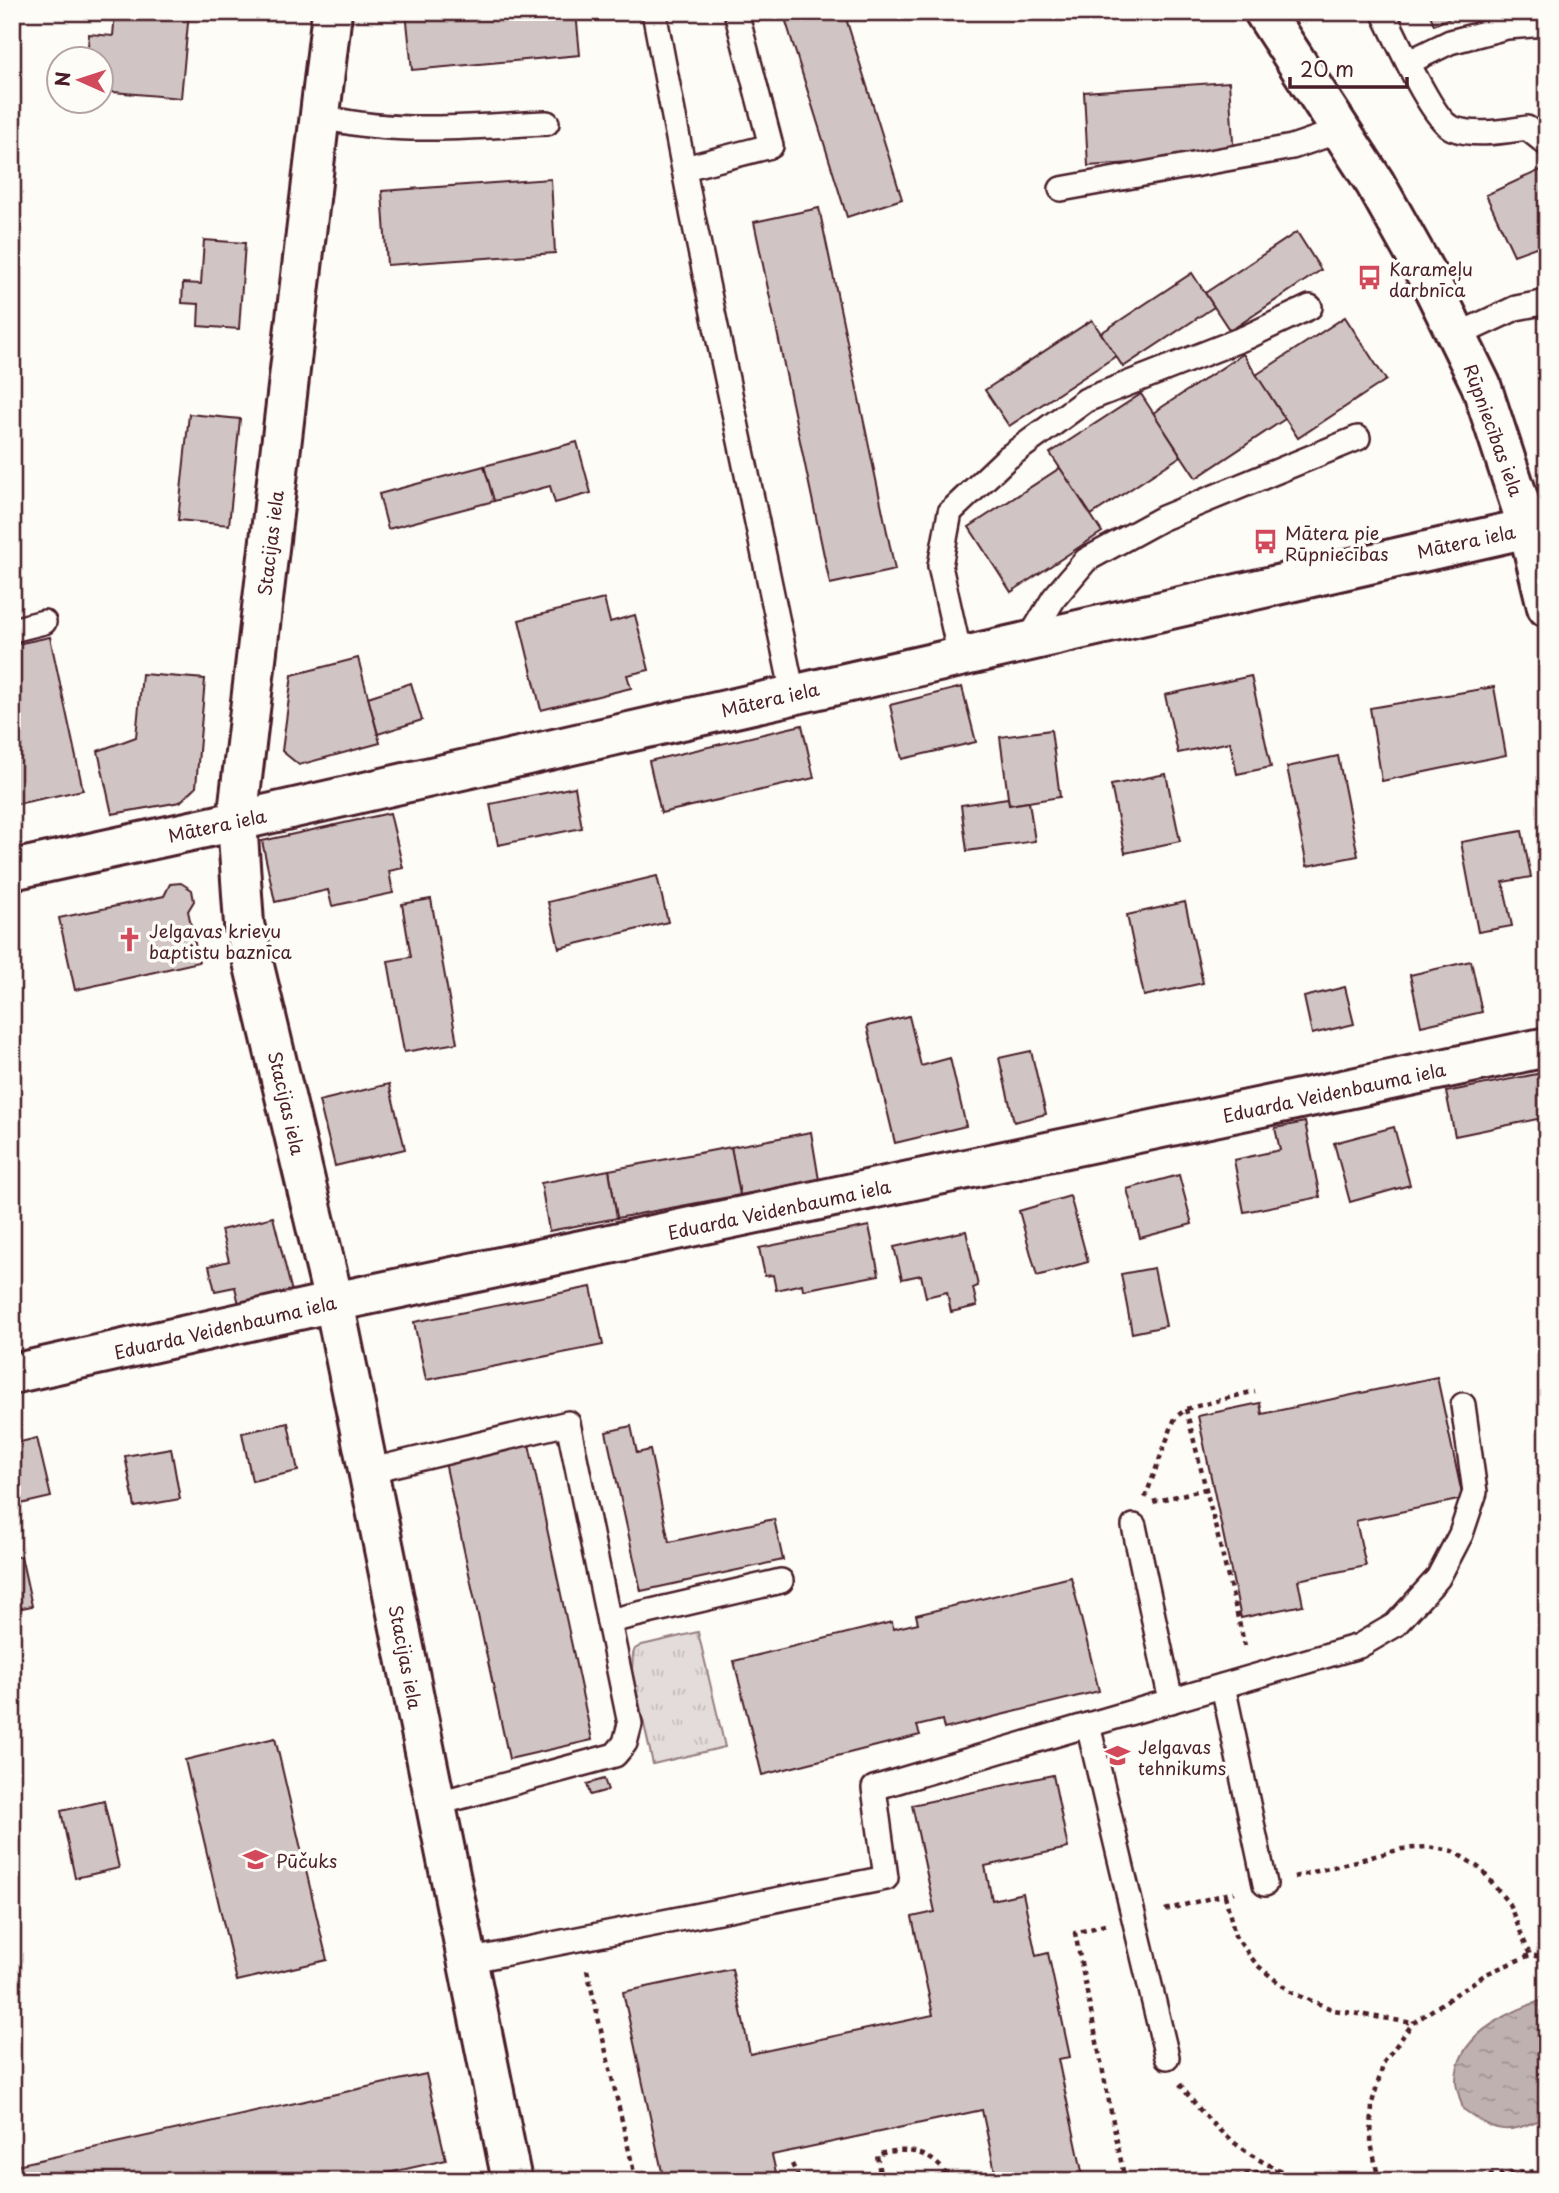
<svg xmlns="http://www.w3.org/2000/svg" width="1559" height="2193" font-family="'Playpen Sans',sans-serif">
<defs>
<pattern id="park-tufts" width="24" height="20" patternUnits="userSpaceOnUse" patternTransform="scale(1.75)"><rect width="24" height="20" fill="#e3dcda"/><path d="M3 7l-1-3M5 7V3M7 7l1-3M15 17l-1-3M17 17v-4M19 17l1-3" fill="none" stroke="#c4bcbb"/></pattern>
<pattern id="water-ripples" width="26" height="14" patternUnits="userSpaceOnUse" patternTransform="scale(1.75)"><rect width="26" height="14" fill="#c0b1b1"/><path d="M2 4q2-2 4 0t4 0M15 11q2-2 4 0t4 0" fill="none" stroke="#9e8f90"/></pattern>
</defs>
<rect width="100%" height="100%" fill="#fdfcf7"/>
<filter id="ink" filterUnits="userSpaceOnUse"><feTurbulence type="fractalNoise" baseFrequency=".0143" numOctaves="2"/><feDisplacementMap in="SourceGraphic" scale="14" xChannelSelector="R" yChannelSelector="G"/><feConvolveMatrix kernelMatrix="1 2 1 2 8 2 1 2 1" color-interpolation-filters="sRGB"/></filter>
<g filter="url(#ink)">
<path fill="url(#park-tufts)" stroke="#967e82" stroke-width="2" d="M698,1632L725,1747L653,1764L632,1671L633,1654L635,1649L642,1645Z"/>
<path fill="url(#water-ripples)" stroke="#91777b" stroke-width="2" d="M1540,2001L1547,2003V2117C1506,2134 1500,2135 1463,2109C1461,2101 1457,2091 1456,2083C1455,2037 1504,2014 1540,2001Z"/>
<g fill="#d0c5c4" stroke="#4a1f2b" stroke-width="2">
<path d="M115,12H189L181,98L102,91V60H87L89,34L113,36Z"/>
<path d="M406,12H576L580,55L412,70Z"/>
<path d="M783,12H844L902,199L847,217Z"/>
<path d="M1429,12H1464L1434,25Z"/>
<path d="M1229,82L1234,156L1088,166L1084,92Z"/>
<path d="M1547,167V243L1514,255L1486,195Z"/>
<path d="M551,179L555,253L387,265L382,191Z"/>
<path d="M819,208L895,570L830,584L754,222Z"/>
<path d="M1297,232L1321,270L1230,331L1205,293Z"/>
<path d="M204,240L245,243L239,329L198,326L199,304L182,303L183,283L201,284Z"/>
<path d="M1192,273L1214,307L1123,367L1101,333Z"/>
<path d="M1345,317L1386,380L1298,438L1256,375Z"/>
<path d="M1092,320L1116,356L1009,426L985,390Z"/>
<path d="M1243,354L1285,419L1196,478L1153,413Z"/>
<path d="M1141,394L1181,456L1091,515L1050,453Z"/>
<path d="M189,414L240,419L229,525L178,520Z"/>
<path d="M577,442L591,493L555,503L550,486L494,501L484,466Z"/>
<path d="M484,466L494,501L388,529L379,494Z"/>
<path d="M1060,468L1102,532L1011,592L969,527Z"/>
<path d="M604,599L610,622L635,615L649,670L627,675L631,688L541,710L519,620Z"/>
<path d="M50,637L83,790L12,805V645Z"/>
<path d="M358,658L380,743L299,765L282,751L292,675Z"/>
<path d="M142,674L205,679L196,787L180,802L112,814L98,751L136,737Z"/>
<path d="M1251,676L1271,767L1237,774L1230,742L1178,753L1165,695Z"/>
<path d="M411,683L422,720L378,734L368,697Z"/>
<path d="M962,687L976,742L902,759L890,705Z"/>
<path d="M1494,687L1506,755L1382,781L1370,708Z"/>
<path d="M802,725L814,778L661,813L649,761Z"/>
<path d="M1051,730L1060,797L1009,805L1000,737Z"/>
<path d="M1338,756L1358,856L1307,866L1287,767Z"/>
<path d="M1166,774L1180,841L1125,853L1111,785Z"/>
<path d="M575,787L582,828L498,845L490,804Z"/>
<path d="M1008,798L1009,805L1029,802L1035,841L967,851L961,805Z"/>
<path d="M390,813L403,868L389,871L393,893L332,906L328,890L275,902L262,841Z"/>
<path d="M1522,831L1531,877L1503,882L1512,926L1478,932L1461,842Z"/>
<path d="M657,876L668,922L559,948L548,902Z"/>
<path d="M181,883L192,890L194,901L188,911L199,962L75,990L59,918L164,896L170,884Z"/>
<path d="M431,899L457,1043L404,1052L388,961L411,957L402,904Z"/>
<path d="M1185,902L1203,983L1144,996L1127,915Z"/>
<path d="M1471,961L1482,1012L1421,1026L1410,975Z"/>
<path d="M1345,987L1354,1024L1312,1034L1304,997Z"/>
<path d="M909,1016L921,1066L950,1058L966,1126L895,1143L867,1026Z"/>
<path d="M1031,1051L1046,1114L1014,1122L999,1058Z"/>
<path d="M1547,1072V1117L1455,1136L1446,1092Z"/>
<path d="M389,1084L405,1149L335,1166L319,1101Z"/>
<path d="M1305,1122L1320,1197L1244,1212L1234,1160L1280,1150L1275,1128Z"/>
<path d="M1394,1127L1410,1185L1350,1202L1334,1143Z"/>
<path d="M811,1132L819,1180L740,1195L731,1147Z"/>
<path d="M731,1147L740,1195L617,1218L609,1170Z"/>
<path d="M609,1170L617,1218L549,1231L541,1183Z"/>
<path d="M1179,1175L1192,1224L1140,1238L1127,1189Z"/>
<path d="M1070,1196L1088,1262L1037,1276L1019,1211Z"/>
<path d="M273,1217L294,1300L241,1313L235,1287L215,1291L209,1266L229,1261L221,1230Z"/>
<path d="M869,1226L879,1275L803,1290L802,1284L776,1290L773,1275L765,1276L759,1248Z"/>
<path d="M966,1231L978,1286L973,1288L977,1306L951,1312L947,1292L926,1297L921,1275L902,1279L894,1247Z"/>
<path d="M1154,1268L1166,1326L1132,1333L1121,1274Z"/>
<path d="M591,1287L603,1345L426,1380L414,1322Z"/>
<path d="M1437,1377L1463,1499L1356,1521L1366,1566L1298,1580L1303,1605L1241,1618L1198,1416L1260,1403L1262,1414Z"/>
<path d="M288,1423L298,1471L252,1481L242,1433Z"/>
<path d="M631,1426L637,1453L650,1450L669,1542L774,1519L783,1560L641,1591L606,1432Z"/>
<path d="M37,1438L51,1497L12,1506V1444Z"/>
<path d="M529,1444L592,1740L509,1759L445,1462Z"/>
<path d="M171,1448L180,1499L135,1507L125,1456Z"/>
<path d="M21,1556L32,1606L12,1610V1558Z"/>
<path d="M1071,1577L1099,1691L944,1729L942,1720L917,1726L920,1735L762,1775L734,1661L892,1622L893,1629L918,1623L916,1615Z"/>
<path d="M275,1738L327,1960L237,1981L185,1760Z"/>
<path d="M1053,1775L1068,1848L985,1866L992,1900L1023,1893L1036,1956L1048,1953L1070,2057L1058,2059L1084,2181H997L982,2110L772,2155L778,2181H664L623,1992L732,1969L750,2054L933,2015L912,1917L935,1912L912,1805Z"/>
<path d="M604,1779L608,1790L590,1795L587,1784Z"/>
<path d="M104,1801L119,1868L75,1878L61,1811Z"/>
<path d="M426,2074L446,2160L352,2181H12V2166Z"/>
</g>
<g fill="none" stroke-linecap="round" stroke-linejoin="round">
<defs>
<g id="service">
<path d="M654,12L693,217L793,694"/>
<path d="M1383,12C1395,35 1432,120 1452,128C1474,137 1505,131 1527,128L1547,144"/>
<path d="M1409,62L1450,42L1507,27L1547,24"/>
<path d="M320,116C393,136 471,126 547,123"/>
<path d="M685,168L771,146L736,12"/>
<path d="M1061,189L1292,147L1339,131"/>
<path d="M1458,335L1516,308L1547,302"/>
<path d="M12,630L44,622"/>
<path d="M1028,641L1054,598L1086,560L1163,518L1358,438"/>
<path d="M960,656L940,566L950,512L1007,458L1086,400L1247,337L1310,307"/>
<path d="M368,1471L568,1423L630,1724L625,1743L615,1755L435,1804"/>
<path d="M1134,1526L1171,1701"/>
<path d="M609,1621L781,1581"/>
<path d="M1223,1686L1265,1884"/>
<path d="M1088,1725L1359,1646L1395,1625L1438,1578L1461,1534L1475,1492L1463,1405"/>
<path d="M467,1961L886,1878L874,1788L1088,1725L1167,2057"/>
</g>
<path id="minor" d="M12,1374L348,1299L1547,1047"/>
<g id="tertiary">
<path d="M332,12L237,821L244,924L334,1302L512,2181"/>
<path d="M12,870L237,821L1528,528"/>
</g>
<path id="primary" d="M1264,12L1375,183L1430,281L1481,385L1528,528L1547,607"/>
</defs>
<use href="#service" stroke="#4a1f2b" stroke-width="28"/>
<use href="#minor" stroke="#4a1f2b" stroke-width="44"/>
<use href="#tertiary" stroke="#4a1f2b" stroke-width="44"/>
<use href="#primary" stroke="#4a1f2b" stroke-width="44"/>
<g stroke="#4a1f2b" stroke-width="4.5" stroke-dasharray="5 5" stroke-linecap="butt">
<path d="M1186,1409L1245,1646"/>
<path d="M1145,1498L1175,1418L1186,1409L1255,1391"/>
<path d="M1153,1502L1205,1489"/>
<path d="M1294,1877L1402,1849L1427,1847L1453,1851L1481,1869L1509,1904L1530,1955"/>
<path d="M1225,1895L1235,1936L1257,1965L1290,1992L1334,2010L1413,2023"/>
<path d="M1165,1910L1234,1892"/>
<path d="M1105,1925L1075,1933L1125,2181"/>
<path d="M587,1970L636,2181"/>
<path d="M1180,2084C1213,2131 1255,2167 1312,2181"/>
<path d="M792,2164L800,2181"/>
<path d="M881,2181L877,2155C906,2145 936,2152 950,2181"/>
<path d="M1205,2181L1278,2170"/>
<path d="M1379,2181L1371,2143L1372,2103L1384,2062L1413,2023L1486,1974L1530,1955L1547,1958"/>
<path d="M1429,2181L1547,2170"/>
</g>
<use href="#service" stroke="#fdfcf7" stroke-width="23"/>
<use href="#minor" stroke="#fdfcf7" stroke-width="38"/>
<use href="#tertiary" stroke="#fdfcf7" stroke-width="38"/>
<use href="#primary" stroke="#fdfcf7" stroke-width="38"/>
</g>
</g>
<defs>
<symbol id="bus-bare" viewBox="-9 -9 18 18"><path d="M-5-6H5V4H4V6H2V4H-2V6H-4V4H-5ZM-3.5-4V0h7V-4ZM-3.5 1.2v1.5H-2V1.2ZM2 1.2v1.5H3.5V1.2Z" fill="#d1495b" stroke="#fdfcf7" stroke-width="2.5" paint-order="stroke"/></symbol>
<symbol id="church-bare" viewBox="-9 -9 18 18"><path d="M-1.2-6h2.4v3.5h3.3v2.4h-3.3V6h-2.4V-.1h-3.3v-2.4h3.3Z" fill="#d1495b" stroke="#fdfcf7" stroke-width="2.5" paint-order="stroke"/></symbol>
<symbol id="university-bare" viewBox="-9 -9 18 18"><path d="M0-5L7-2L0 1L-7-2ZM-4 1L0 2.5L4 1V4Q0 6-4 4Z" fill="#d1495b" stroke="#fdfcf7" stroke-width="2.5" paint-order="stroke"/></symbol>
<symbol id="school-bare" viewBox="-9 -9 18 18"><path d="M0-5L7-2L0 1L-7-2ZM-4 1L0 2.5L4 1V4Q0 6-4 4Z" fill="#d1495b" stroke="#fdfcf7" stroke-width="2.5" paint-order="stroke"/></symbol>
</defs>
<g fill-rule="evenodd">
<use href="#bus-bare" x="1352" y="260" width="35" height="35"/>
<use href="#bus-bare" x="1248" y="524" width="35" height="35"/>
<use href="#church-bare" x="112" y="922" width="35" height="35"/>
<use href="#university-bare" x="1100" y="1738" width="35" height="35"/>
<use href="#school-bare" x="238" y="1842" width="35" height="35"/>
</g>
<g text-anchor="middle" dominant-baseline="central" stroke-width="7" stroke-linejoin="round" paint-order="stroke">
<g font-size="18" fill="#4a1f2b" stroke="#fdfcf7" text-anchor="start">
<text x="1389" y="268">Karameļu<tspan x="1389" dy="21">darbnīca</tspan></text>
<text x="1285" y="532">Mātera pie<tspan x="1285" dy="21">Rūpniecības</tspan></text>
<text x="149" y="930">Jelgavas krievu<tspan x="149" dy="21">baptistu baznīca</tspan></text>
<text x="1138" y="1746">Jelgavas<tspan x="1138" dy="21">tehnikums</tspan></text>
<text x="276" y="1860">Pūčuks</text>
</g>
<g font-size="18" fill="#4a1f2b" stroke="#fdfcf7">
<text transform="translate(1494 430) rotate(70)">Rūpniecības iela</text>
<text transform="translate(1466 541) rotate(-12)">Mātera iela</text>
<text transform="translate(270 543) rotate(-83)">Stacijas iela</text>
<text transform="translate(770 699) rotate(-13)">Mātera iela</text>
<text transform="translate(217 825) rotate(-12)">Mātera iela</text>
<text transform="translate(1334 1092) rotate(-12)">Eduarda Veidenbauma iela</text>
<text transform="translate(287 1103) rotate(77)">Stacijas iela</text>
<text transform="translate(779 1209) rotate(-12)">Eduarda Veidenbauma iela</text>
<text transform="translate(225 1327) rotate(-13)">Eduarda Veidenbauma iela</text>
<text transform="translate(406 1657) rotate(79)">Stacijas iela</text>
</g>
</g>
<rect width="1559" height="2193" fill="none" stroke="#fdfcf7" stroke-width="42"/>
<rect x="21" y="21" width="1517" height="2151" fill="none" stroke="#4a1f2b" stroke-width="2.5" filter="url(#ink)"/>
<g transform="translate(80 80) rotate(273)"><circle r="33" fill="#fdfcf7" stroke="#b5a4a5" stroke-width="2"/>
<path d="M0-5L12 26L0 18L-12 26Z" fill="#d1495b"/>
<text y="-10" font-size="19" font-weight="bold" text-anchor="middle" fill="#4a1f2b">N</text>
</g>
<path d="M1290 77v10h117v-10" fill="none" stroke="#4a1f2b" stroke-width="3.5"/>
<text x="1300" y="77" font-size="21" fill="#4a1f2b" stroke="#fdfcf7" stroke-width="5" paint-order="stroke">20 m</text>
</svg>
